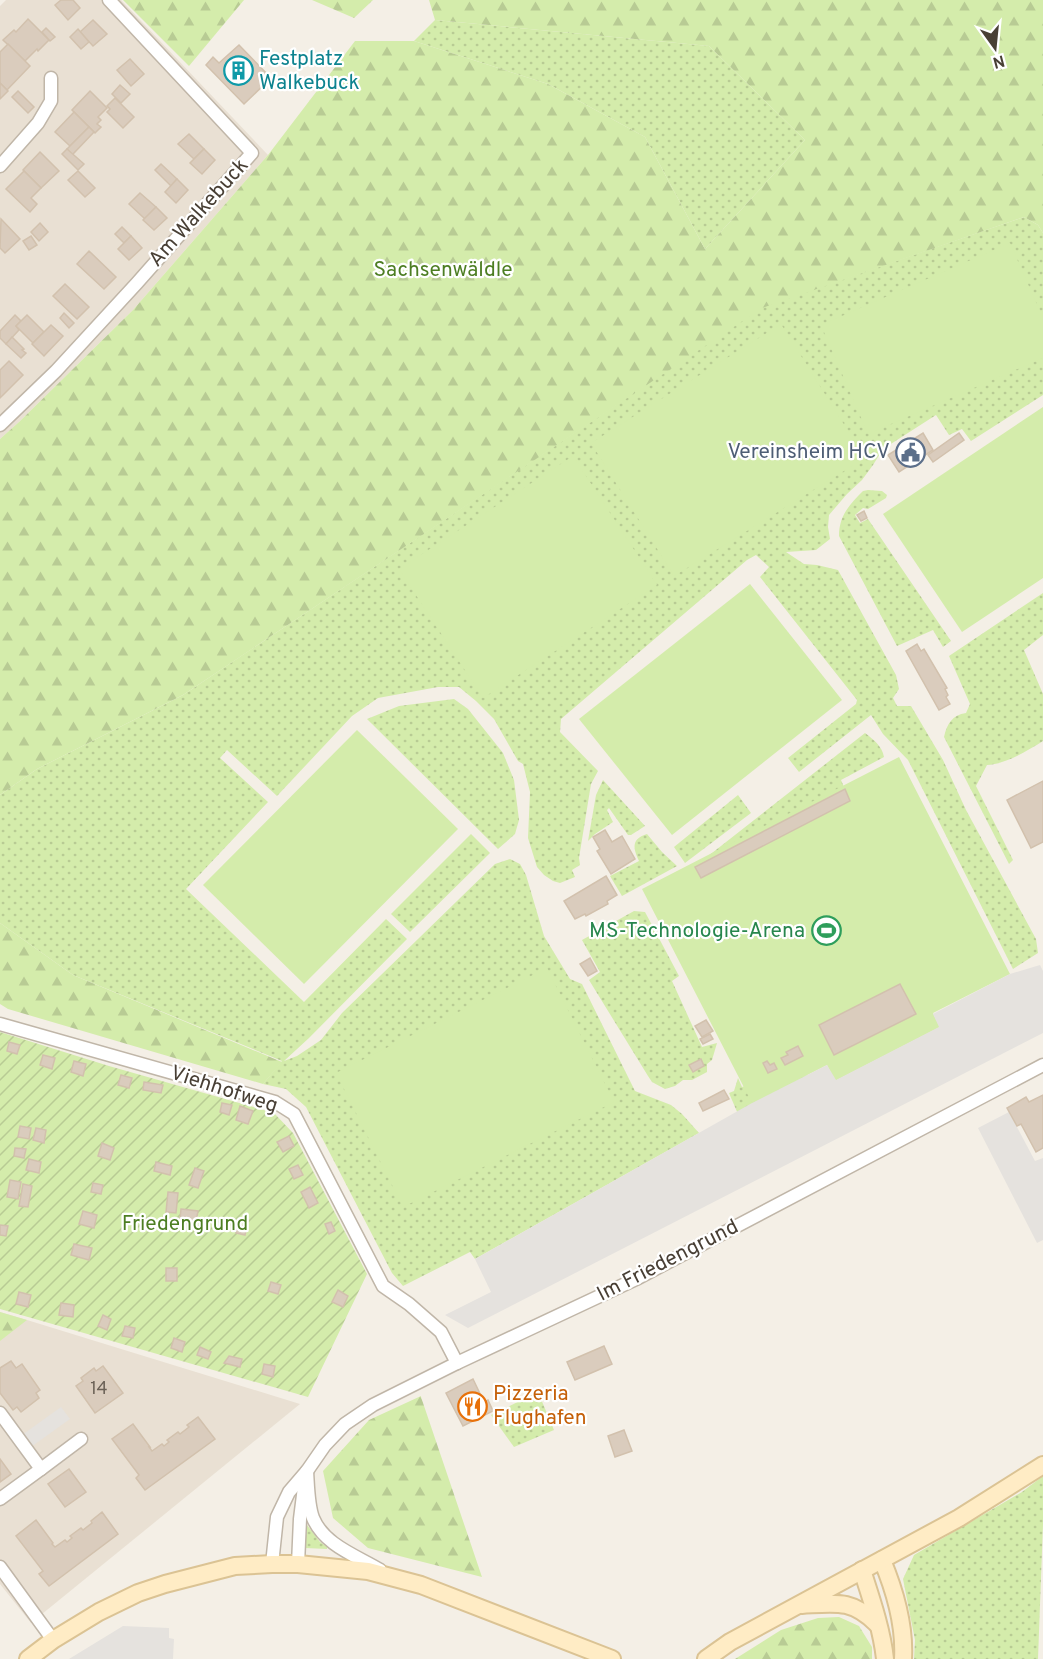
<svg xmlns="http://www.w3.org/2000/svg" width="1043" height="1659" font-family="Overpass,sans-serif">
<defs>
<pattern id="grass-dots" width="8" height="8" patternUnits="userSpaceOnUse" patternTransform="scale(1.5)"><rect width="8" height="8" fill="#d4ecab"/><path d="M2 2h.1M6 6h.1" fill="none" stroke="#b8cb94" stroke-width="1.8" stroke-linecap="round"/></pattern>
<pattern id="forest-firs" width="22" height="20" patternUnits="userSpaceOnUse" patternTransform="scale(1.5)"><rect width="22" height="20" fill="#d4ecab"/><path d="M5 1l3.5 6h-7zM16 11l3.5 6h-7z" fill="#b8cb94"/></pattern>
<pattern id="garden-furrows" width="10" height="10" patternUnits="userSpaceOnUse" patternTransform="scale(1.5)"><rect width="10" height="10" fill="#d4ecab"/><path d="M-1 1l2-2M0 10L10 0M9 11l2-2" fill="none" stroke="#b8cb94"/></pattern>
</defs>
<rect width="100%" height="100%" fill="#f4efe6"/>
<g fill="#e9e0d3">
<path d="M6,0H121L268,155L133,310L19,422L0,439V6Z"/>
<path d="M0,1312L27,1320L300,1404L31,1623L0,1584Z"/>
</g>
<g fill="url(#grass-dots)">
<path d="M435,20L709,46L805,140L705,249L645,137L548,84L414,41Z"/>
<path d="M1024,217L1038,225L1043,233V395L971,441L962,429L949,435L936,415L883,449L873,465L862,480L847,494L829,515L828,527L830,539L816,550L786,552L804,564L817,565L838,570L896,675L899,689L893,698L897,706H911L943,760L966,810L1036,939L1038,953L1013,969L908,760L883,734L871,715L799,772L788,758L856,704L857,700L760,577L769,567L756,555L747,560L561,719L560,732L598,771L591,784L579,858L580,865L572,870L575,877L560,883L553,881L544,875L537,867L528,838L530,792L523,764L518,761L494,719L476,701L459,687H438L378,698L352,716L277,796L227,750L220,758L268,802L186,889L304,1002L386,919L407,939L309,1038L284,1061L297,1056L321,1040L342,1013L495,864L510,859L520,864L526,875L544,936L570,979L582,984L635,1091L671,1105L682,1114L699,1133L475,1259L470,1252L403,1286L392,1273L306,1107L286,1089L263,1084L282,1061L73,975L0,923V795L37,769L183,695L762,307Z"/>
<path d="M868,490L882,491L887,495L886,498L868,509L863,508L855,515L860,523L868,519L951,641L943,647L933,630L897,646L839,536C839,516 849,505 863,491Z"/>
<path d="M1043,593V635L1024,650L1043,694V741C1027,751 1006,764 987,765L976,786L1013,860L1009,864L944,737C947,724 952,715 966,713L970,704L949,656Z"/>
<path d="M454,699L468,709L503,753L514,780L519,820L515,834L498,849L367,719L399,706Z"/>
<path d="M865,733C874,740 882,746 884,757L841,780L844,787L698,864Z"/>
<path d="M603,780L645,826L631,835H628L609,808L607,810L613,822L595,834L588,841L596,795Z"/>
<path d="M738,795L751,813L685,863L674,847Z"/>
<path d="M471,834L490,853L410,932L391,914Z"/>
<path d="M647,834L662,852L677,866L622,896L610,876L639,861C633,848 631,839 647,834Z"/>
<path d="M634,911L645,912L679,976L672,981L702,1047L717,1043L712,1060L707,1064V1072L692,1080H683L675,1086L665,1089L652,1082L648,1076L589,980L600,972L582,940Z"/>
<path d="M824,1073L738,1114L729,1093L734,1091L738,1078L742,1087L752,1083Z"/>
<path d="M538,1392L554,1430L514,1447L491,1415Z"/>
<path d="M1043,1476V1524L1038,1659H914L915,1640L903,1579L914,1555L1022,1492Z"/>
<path d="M307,1525L320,1542L327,1547V1549L305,1548Z"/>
</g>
<g fill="url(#forest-firs)">
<path d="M123,0H244L189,66Z"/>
<path d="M312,0H373L354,18Z"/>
<path d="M429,0H1043V233L1038,225L1024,217L762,308L183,695L37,769L0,795V439L19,422L133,310L268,155L355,41H414L548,84L645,137L705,249L805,140L709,46L435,20Z"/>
<path d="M0,923L73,975L282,1062L263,1084L8,1009L0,1004Z"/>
<path d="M0,1312L27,1320L0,1341Z"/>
<path d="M421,1396V1397L482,1577L368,1548L333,1518L323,1471L369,1420Z"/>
<path d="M839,1617L859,1626L872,1647V1659H735L781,1630L818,1618Z"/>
</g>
<path fill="url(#garden-furrows)" d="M0,1032L109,1066L274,1113L293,1133L367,1274L308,1397L0,1309Z"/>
<g fill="#d4ecab">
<path d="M1010,243L1043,318V358L868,434L821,325Z"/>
<path d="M781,324L865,458L674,576L591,443Z"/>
<path d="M1043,407V578L962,632L883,514Z"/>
<path d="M573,456L657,585L483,698L399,569Z"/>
<path d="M750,584L842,700L672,835L579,719Z"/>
<path d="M357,730L458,829L304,984L203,885Z"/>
<path d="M899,757L1010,974L933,1013L940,1027L835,1081L827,1065L752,1103L642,889Z"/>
<path d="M547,968L614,1102L403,1207L336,1073Z"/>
</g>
<g fill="#e5e2de">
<path d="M1040,965L1043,971V1033L468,1328L445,1315L491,1292L475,1259L752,1103L827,1065L836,1080L939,1027L933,1014L1010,974Z"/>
<path d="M1009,1112L1035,1161L1043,1158V1240L1037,1243L978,1128Z"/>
<path d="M61,1407L70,1419L31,1447L22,1435Z"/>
<path d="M123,1626L169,1628V1638L174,1639L173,1659H69Z"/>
</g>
<g fill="#daccbd" stroke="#d2c1ad" stroke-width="1.5">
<path d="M61,0H73L80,8L68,20L55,5Z"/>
<path d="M28,19L49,40L38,51L37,49L25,61L3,40L14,30L16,32Z"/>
<path d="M93,20L107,34L93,46L80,32Z"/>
<path d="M46,28L55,37L50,41L42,32Z"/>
<path d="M78,29L89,42L81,49L70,37Z"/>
<path d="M8,44L30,66L7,90L0,83V52Z"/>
<path d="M239,45L271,78L244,104L206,65L213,57L219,63Z"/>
<path d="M130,59L144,74L131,86L117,70Z"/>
<path d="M0,83L8,91L0,99Z"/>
<path d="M120,85L130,94L121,103L112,94Z"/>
<path d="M18,91L34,107L28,113L12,97Z"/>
<path d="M90,91L107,108L98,117L101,120L97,124L101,127L95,133L72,110Z"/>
<path d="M115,98L134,117L123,128L107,112L110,109L107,106Z"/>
<path d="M74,112L89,127L70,146L55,132Z"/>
<path d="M89,127L94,132L72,155L67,149Z"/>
<path d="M189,134L204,149L194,159L178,144Z"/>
<path d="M67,149L84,164L78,170L62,154Z"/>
<path d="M204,149L215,160L202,174L190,163Z"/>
<path d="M40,152L59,171L41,188L23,170Z"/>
<path d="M161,164L177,179L171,186L155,170Z"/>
<path d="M24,171L41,188L31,198L37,204L30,212L6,189Z"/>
<path d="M78,171L95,188L85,197L68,180Z"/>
<path d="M177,179L188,190L176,203L165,192Z"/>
<path d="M140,193L156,207L145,219L129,204Z"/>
<path d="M156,207L167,218L154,230L143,220Z"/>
<path d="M1,219L20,239L5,253L0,248Z"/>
<path d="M40,223L48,232L39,241L31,232Z"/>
<path d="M122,227L131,236L124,243L115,234Z"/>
<path d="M31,236L37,245L29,250L23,241Z"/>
<path d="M131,236L142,248L129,260L118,249Z"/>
<path d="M89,251L116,277L104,289L77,264Z"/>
<path d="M65,284L89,307L77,319L53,296Z"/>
<path d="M64,313L74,323L69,328L60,318Z"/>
<path d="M15,315L21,321L16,326L19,330L6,344L0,338V331Z"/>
<path d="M27,315L44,332L33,343L16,326Z"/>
<path d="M51,325L63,336L44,356L32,344Z"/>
<path d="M12,337L24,349L22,350L26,353L21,358L6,344Z"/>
<path d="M9,361L23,375L0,398V370Z"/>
<path d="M923,433L933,450L899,472L888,455Z"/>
<path d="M959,433L964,440L933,462L928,455Z"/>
<path d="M864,511L867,518L861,521L857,515Z"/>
<path d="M917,644L921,651L924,649L947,688L945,689L948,695L946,697L950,704L939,710L906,651Z"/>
<path d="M1043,781V842L1031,848L1007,800Z"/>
<path d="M845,789L850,801L701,878L695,867Z"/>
<path d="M605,830L612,842L622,836L635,859L611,874L597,851L600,849L593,837Z"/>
<path d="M606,876L617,895L607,901L608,904L586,916L585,914L575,919L564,901Z"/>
<path d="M590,958L597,971L588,976L580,964Z"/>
<path d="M900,984L916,1014L834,1055L819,1025Z"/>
<path d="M706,1020L713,1031L702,1037L695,1026Z"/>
<path d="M710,1034L713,1039L703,1044L700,1039Z"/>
<path d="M9,1042L20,1045L17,1054L7,1051Z"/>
<path d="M798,1046L803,1056L785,1065L781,1058L788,1055L786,1052Z"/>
<path d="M43,1055L55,1058L52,1069L40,1065Z"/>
<path d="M701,1059L704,1066L693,1072L689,1065Z"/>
<path d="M74,1061L86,1064L83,1076L71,1072Z"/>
<path d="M767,1061L770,1065L774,1063L777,1069L768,1073L763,1063Z"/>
<path d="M121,1075L132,1078L129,1088L118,1085Z"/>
<path d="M144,1082L163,1085L161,1093L143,1090Z"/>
<path d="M724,1090L729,1099L703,1111L699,1103Z"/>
<path d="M1043,1095V1148L1036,1152L1021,1124L1017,1126L1007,1108L1026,1097L1029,1102Z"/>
<path d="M222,1103L232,1105L229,1115L220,1112Z"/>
<path d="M240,1106L253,1111L248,1124L236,1120Z"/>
<path d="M20,1126L31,1128L29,1139L18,1137Z"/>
<path d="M36,1128L46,1130L44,1143L33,1140Z"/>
<path d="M289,1136L294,1146L283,1152L277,1142Z"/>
<path d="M102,1143L114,1148L110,1160L98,1156Z"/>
<path d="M15,1148L26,1149L24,1158L14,1156Z"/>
<path d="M29,1159L41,1162L39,1173L26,1170Z"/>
<path d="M156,1162L172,1166L170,1175L154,1171Z"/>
<path d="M298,1165L303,1175L294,1179L289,1169Z"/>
<path d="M195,1168L204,1171L198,1188L189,1185Z"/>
<path d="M10,1180L21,1182L18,1199L7,1197Z"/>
<path d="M93,1183L103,1185L101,1194L91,1192Z"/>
<path d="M23,1184L32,1186L28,1207L19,1206Z"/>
<path d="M310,1187L318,1203L309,1208L301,1192Z"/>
<path d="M168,1192L178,1193L176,1213L166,1212Z"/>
<path d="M181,1209L198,1211L196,1222L180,1219Z"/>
<path d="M83,1211L97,1215L94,1228L79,1224Z"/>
<path d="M331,1222L335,1231L329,1234L325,1224Z"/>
<path d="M0,1225L8,1226L6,1236L0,1235Z"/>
<path d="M238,1225L247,1227L245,1235L236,1233Z"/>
<path d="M74,1244L92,1248L89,1260L71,1255Z"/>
<rect x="166" y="1268" width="11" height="13"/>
<path d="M271,1282L281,1285L278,1294L268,1291Z"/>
<path d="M338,1290L348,1296L343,1307L332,1302Z"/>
<path d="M19,1292L31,1295L28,1307L16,1304Z"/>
<path d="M61,1303L74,1305L73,1317L59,1315Z"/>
<path d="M103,1315L111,1319L107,1330L98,1326Z"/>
<path d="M125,1326L135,1328L133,1338L122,1336Z"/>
<path d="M174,1338L185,1342L182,1352L171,1348Z"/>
<path d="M604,1346L612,1364L575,1380L567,1362Z"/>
<path d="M200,1347L211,1352L208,1359L197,1355Z"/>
<path d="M229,1356L242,1359L240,1367L224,1363Z"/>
<path d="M11,1361L16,1368L22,1364L40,1390L36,1393L39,1398L21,1412L17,1407L13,1410L0,1393V1368Z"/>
<path d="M264,1364L275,1366L273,1377L262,1374Z"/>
<path d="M103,1366L123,1393L95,1413L76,1386L83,1381L81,1378L94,1368L96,1371Z"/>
<path d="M473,1379L484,1402L488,1400L493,1411L463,1426L446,1393Z"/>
<path d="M198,1417L215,1439L145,1490L136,1478L139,1475L112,1439L133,1424L150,1447H149L152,1451L162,1444L164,1446L169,1442L167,1440L178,1432L180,1434L189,1427L187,1425Z"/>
<path d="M624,1430L632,1451L615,1457L608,1436Z"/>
<path d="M0,1459L11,1474L0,1482Z"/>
<path d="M69,1469L86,1492L65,1507L48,1484Z"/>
<path d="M102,1512L118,1534L49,1586L39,1574L43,1571L16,1536L36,1520L53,1543L52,1544L55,1547L65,1540L67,1542L72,1538L70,1536L81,1528L83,1530L92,1523L91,1521Z"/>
</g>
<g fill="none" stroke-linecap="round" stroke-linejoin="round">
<defs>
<g id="street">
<path d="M0,166L38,123L51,101V78"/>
<path d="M0,425L56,371L137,283L252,153L109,0"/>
<path d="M0,1024L275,1102L294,1114L383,1286L409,1304L441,1332L457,1363"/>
<path d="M0,1413L41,1469L0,1499"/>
<path d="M41,1469L81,1439"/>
<path d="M307,1471C308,1485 308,1505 313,1518C324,1545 357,1556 380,1570"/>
<path d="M272,1564L277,1517L289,1492L307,1471L325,1445L345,1424L373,1405L457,1363L636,1279L1043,1065"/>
<path d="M298,1564L300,1519L304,1487"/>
<path d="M0,1567L53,1640"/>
</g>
<g id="secondary">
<path d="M882,1560C895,1591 905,1625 903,1659"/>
<path d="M862,1570C871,1598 882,1630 885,1659"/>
<path d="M802,1605C836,1603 852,1599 877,1624"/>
<path d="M28,1659L53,1640L99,1612L138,1593L165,1584L235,1566L272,1564H298L368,1571L421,1585L612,1659"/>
<path d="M706,1659L730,1642L959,1518L1043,1465"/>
</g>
</defs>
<use href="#street" stroke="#c0b6a8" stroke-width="15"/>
<use href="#secondary" stroke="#dbc394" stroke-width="20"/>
<use href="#street" stroke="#fff" stroke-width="12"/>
<use href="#secondary" stroke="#ffecc5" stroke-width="16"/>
</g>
<defs>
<symbol id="building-ring" viewBox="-11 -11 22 22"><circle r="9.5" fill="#fff" stroke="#0f9aa8" stroke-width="1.5"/><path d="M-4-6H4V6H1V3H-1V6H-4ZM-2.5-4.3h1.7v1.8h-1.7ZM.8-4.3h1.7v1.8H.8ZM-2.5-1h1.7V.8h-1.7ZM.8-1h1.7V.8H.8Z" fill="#0f9aa8"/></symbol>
<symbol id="civic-ring" viewBox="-11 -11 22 22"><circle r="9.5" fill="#fff" stroke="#5c6f8a" stroke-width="1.5"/><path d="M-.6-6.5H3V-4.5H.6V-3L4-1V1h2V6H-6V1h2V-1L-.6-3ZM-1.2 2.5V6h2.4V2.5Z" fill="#5c6f8a"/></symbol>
<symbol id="stadium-ring" viewBox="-11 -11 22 22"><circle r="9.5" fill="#fff" stroke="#2e9e5b" stroke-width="1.5"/><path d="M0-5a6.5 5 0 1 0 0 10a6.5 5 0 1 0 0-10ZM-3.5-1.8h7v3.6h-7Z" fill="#2e9e5b"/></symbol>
<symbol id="restaurant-ring" viewBox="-11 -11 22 22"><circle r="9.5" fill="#fff" stroke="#e8710a" stroke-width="1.5"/><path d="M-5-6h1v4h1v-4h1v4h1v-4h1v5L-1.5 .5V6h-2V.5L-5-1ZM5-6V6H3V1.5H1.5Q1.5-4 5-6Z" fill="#e8710a"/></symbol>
</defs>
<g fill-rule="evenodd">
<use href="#building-ring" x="222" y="54" width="33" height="33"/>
<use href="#civic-ring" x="894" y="436" width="33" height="33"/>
<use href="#stadium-ring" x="810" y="914" width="33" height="33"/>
<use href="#restaurant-ring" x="456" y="1390" width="33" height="33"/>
</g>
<g text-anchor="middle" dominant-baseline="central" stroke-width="4.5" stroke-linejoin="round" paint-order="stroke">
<g font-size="18" fill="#6c6257">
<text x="99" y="1389">14</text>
</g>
<g font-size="21" fill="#0d838f" stroke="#fff" text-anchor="start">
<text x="259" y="59">Festplatz<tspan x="259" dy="24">Walkebuck</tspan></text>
</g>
<g font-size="21" fill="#483f35" stroke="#fff">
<text transform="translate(199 213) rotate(-48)">Am Walkebuck</text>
<text transform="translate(224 1090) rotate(18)">Viehhofweg</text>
<text transform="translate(668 1261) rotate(-27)">Im Friedengrund</text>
</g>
<g font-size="21" fill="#4d7e23" stroke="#fff">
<text x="443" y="270">Sachsenwäldle</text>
<text x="185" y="1224">Friedengrund</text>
</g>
<g font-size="21" fill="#4e5e75" stroke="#fff" text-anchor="end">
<text x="890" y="452">Vereinsheim HCV</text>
</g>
<g font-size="21" fill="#27864d" stroke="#fff" text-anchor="end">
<text x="805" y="931">MS-Technologie-Arena</text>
</g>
<g font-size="21" fill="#c56008" stroke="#fff" text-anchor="start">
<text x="493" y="1394">Pizzeria<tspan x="493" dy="24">Flughafen</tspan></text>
</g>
</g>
<g transform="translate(995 48) rotate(165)" stroke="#ffffff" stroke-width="4.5" paint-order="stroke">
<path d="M0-4.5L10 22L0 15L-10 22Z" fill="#483f35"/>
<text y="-9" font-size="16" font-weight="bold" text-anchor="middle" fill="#483f35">N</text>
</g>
</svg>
